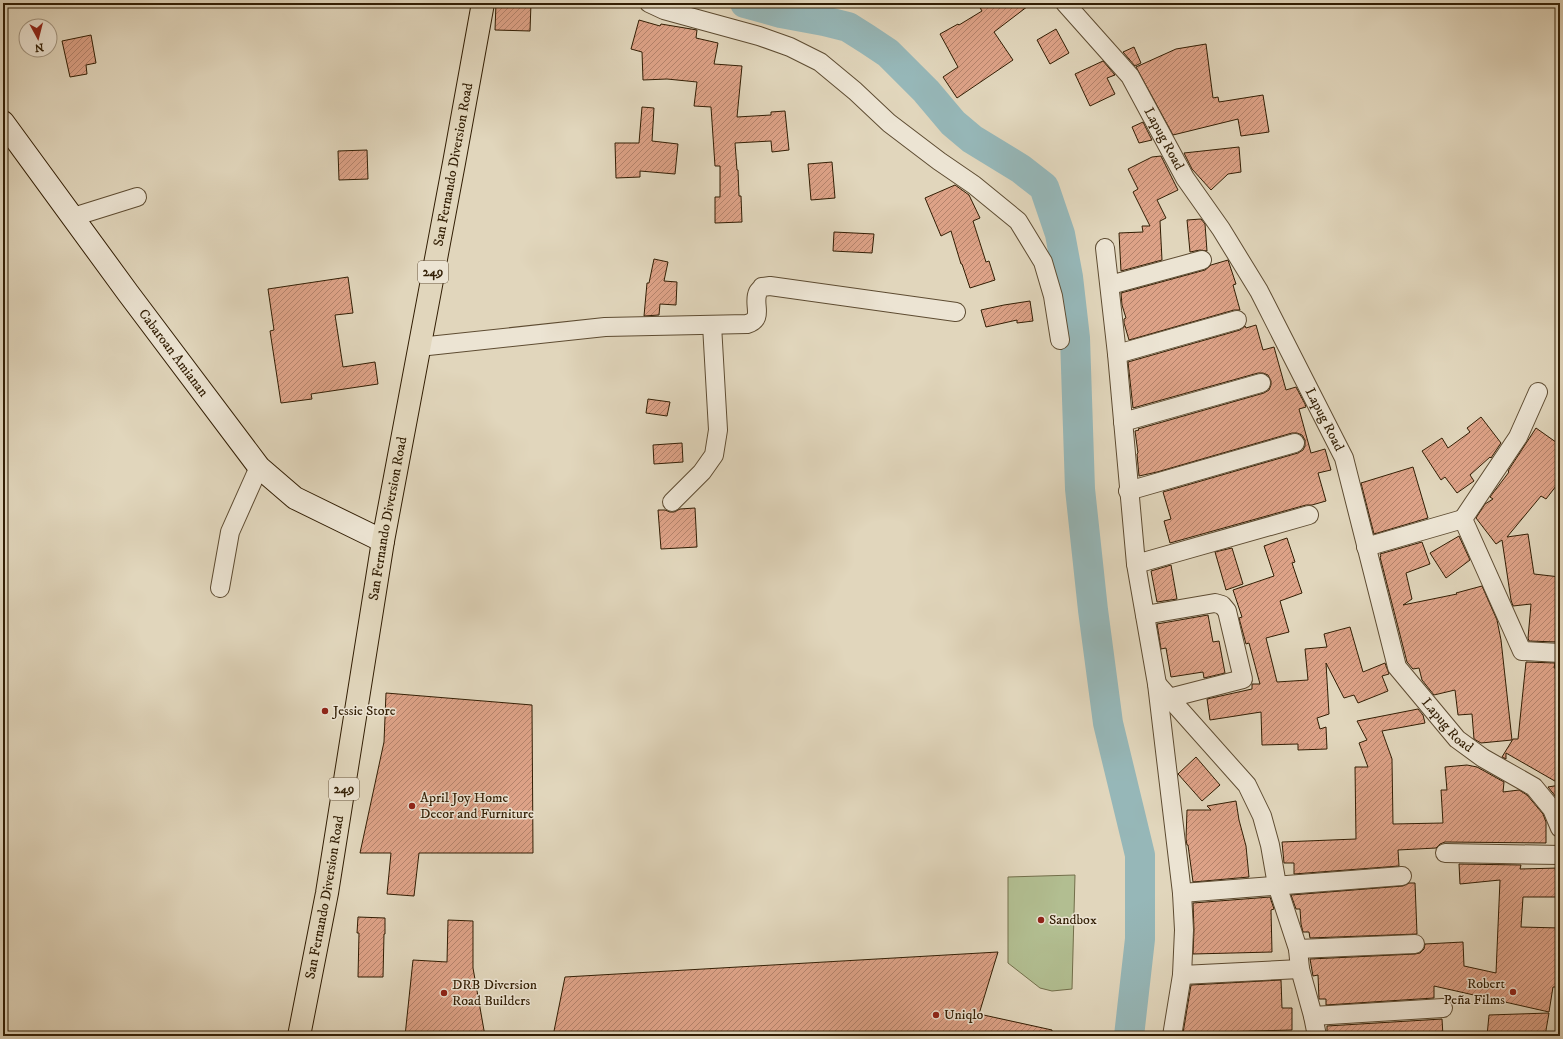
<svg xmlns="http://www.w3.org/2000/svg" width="1563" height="1039" font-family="'IM FELL DW Pica',serif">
<defs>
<pattern id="building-hatch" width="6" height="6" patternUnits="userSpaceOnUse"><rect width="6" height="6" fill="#dda287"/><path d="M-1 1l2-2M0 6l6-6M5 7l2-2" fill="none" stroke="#b4836c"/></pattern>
</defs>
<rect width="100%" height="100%" fill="#e1d6bc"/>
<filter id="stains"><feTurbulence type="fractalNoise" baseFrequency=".005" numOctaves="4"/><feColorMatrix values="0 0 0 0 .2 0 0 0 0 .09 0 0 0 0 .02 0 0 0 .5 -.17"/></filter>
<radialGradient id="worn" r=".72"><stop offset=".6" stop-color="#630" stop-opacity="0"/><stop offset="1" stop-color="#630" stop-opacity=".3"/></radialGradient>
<path fill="#b2be91" stroke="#726e4a" d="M1075,875L1072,989L1052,991L1040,988L1008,963V877Z"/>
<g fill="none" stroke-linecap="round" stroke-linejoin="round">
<path stroke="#96b7b8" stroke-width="30" d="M745,3L781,13L824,21L848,27L867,39L888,53L926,91L953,123L972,139L1021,169L1044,187L1060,234L1068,277L1075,338L1080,489L1093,610L1108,723L1140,855V939L1129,1036"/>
</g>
<g fill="url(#building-hatch)" stroke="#321e04">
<path d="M496,3H531L530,31L495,30Z"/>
<path d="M977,3H1032L994,32L1013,60L957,98L943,77L958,67L940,34L958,24L959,25L982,11Z"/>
<path d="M639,20L660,26L661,24L697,30L696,38L718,43L714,64L742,66L737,117L771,115V112L785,111L789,150L772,152L771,141L735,143L737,170H738L739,196H741L742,222L715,223V197H720V166H715L711,107L694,106L697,82L667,79L643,80L642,52L631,49Z"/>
<path d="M1056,29L1069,53L1050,64L1037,40Z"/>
<path d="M91,35L96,63L86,65L87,74L70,77L62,41Z"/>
<path d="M1206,44L1213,98L1218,97L1219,102L1263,95L1269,132L1241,136L1238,119L1173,135L1136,67L1176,49Z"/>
<path d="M1134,47L1141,63L1135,66L1123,52Z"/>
<path d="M1103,61L1115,75L1107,78L1115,94L1090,106L1075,74Z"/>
<path d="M642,107L654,108L652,141L678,144L675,174L640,171V177L616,178L615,143H639Z"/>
<path d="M1143,122L1152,140L1139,143L1132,127Z"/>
<path d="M1239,147L1241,172L1228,174L1211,190L1192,169L1184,153Z"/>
<path d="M367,150L368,179L339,180L338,151Z"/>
<path d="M1161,156L1178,190L1157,200L1166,218L1160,221L1162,260L1121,271L1119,233L1143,232L1142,226H1150L1133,192L1138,189L1128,169L1152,157Z"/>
<path d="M832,162L835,198L811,200L808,164Z"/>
<path d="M955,185L969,195L980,218L973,221L986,262L989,261L995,280L970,288L962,264H961L951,231L941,236L925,198Z"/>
<path d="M1201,219L1205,224L1207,251L1200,250L1190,252L1187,220Z"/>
<path d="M834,232L874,234L872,253L833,251Z"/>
<path d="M654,259L668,262L664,281L677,282L676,305L660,304L659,315L644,316L647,283H649Z"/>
<path d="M1228,260L1236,284L1233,285L1240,310H1234L1129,340L1124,323V319L1126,318L1122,305L1121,293L1205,270L1211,265Z"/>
<path d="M348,277L353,313L335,315L343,367L375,362L378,384L311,394L312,399L281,403L270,331L274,330L268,289Z"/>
<path d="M1030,301L1033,321L1017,323V320L986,327L981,310L1004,305Z"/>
<path d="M1256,325L1263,350L1274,347L1286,390L1296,387L1305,404L1306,407L1299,409L1311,453L1325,449L1331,470L1318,473L1326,501L1312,505H1306L1170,543L1164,521L1171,519L1163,492L1298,453L1303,450L1305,446V440L1302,435L1297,433H1292L1157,472L1139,476L1137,454L1138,453L1135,431L1139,430L1138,429L1264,393L1269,390L1271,385V381L1268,375L1263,373H1258L1133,408L1128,362L1240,330L1245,326L1246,328Z"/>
<path d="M648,399L670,402L667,416L646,413Z"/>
<path d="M1481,417L1501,443L1491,458L1490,457L1470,475L1474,481L1457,493L1445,477L1441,480L1422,451L1442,438L1448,448L1470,432L1467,428Z"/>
<path d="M1536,428L1560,445V481L1546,499L1541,496L1507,537L1528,534L1534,574L1560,577V608L1557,642L1529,641L1528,638L1531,604L1513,606L1511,600L1502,540L1496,544L1476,518L1485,504L1493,499L1490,497L1509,472L1508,471Z"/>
<path d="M682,443L683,462L654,464L653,445Z"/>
<path d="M1413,467L1428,518L1374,534L1361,483Z"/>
<path d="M695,508L697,547L661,549L658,510H665L670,512H674L680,509Z"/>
<path d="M1459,536L1470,560L1446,578L1430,553Z"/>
<path d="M1287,538L1295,562L1292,563L1302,593L1280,601L1289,632L1266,638L1277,682L1308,680L1305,649L1327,647L1324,634L1350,627L1363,672L1385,663L1389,674L1382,676L1388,691L1358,703L1354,695L1344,698L1326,663L1329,714L1317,718L1320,729L1326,727L1327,749L1298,750V744L1262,745L1261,712L1210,720L1207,699L1252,689V684H1260L1249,643L1246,644L1239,618L1242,617L1233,590L1274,576L1264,546Z"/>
<path d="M1422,542L1430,564L1406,573L1412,599L1403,605L1457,594L1456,593L1482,586L1497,620L1501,640L1512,740L1481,743L1474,739L1472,714L1458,715L1455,690L1434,695L1422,680L1419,668L1413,669L1407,662L1380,557L1381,556L1380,554Z"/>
<path d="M1232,548L1243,584L1226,590L1215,552Z"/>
<path d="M1171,565L1177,599L1157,602L1151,571Z"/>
<path d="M1208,615L1213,642L1219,641L1225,673L1204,678L1203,672L1171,677L1166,648L1161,649L1157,624Z"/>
<path d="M1526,662L1555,663L1554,668H1560V784L1506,753V759L1502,757L1513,739H1518Z"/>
<path d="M386,693L532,705L533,853H419L414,896L387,894L391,853H360L384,742Z"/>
<path d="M1418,709L1423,715L1425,723L1382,731L1392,759L1393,824L1443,823L1441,790H1447L1445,767L1467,765L1477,767L1504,782L1503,792L1519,790L1527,795L1543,814L1546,822V843L1445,842L1440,844L1436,848L1398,850L1399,866L1294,874V863H1284L1282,842L1356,839L1355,767H1368L1359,743L1367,740L1357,721Z"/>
<path d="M1196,757L1220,785L1202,801L1178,774Z"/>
<path d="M1560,785V802L1548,787Z"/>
<path d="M1236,801L1239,820L1246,846L1249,877L1193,882L1188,845H1187L1186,839L1187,810H1211L1207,806Z"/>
<path d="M1459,864L1521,865L1520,869L1560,868V897H1523L1521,927L1560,928V987H1553L1549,1012L1434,986V998L1326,1005V999H1319L1318,975L1313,976L1310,959L1415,954L1420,953L1424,949L1425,944L1463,942L1464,966L1496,973L1500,880L1460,884Z"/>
<path d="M1409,883H1415L1417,934L1310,938L1309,932H1303L1301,924L1300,909H1296L1291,895L1403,886Z"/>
<path d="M1270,897L1274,909L1271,910L1272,952L1193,954L1194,930L1193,903Z"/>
<path d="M358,917L385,918V934H384L383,977H358L359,933H357Z"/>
<path d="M448,920L473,921V968L485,1036H405L413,960L447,962Z"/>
<path d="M998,952L979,1014L1052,1030V1036H553L565,977Z"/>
<path d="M1281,980L1282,1008H1292V1030L1183,1033L1191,985Z"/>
<path d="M1549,1013L1545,1036H1487L1489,1015Z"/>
<path d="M1442,1019L1443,1036H1327V1026Z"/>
</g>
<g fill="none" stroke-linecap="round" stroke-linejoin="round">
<defs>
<g id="street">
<path d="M649,3L664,10L759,36L790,47L820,62L855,91L889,123L939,161L974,185L1018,221L1043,262L1053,296L1060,340"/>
<path id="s1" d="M1065,3L1130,76L1185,178L1221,229L1259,291L1344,458L1397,667L1457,739L1483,758L1534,787L1552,809L1560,828"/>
<path d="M73,217L137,197"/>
<path d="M1105,248L1117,354L1136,564L1157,684L1182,893L1184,930L1182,975L1172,1036"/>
<path d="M1110,285L1202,260"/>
<path d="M419,347L605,327L747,324C765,319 752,304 758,292C759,290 761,289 762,287L770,286L956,312"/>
<path d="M1117,354L1237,320"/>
<path d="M1538,392L1518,437L1463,519L1522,651L1560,653"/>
<path d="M1123,422L1261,383"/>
<path d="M1128,491L1295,443"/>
<path d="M672,502L702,472L714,455L718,430L712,325"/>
<path d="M1366,547L1463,519"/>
<path d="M1136,564L1309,515"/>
<path d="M220,588L230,532L259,467"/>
<path d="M1145,615L1215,603L1222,605L1227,611L1243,679L1169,698"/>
<path d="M1157,684L1247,785L1262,816L1270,845L1277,885L1298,949L1300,969L1313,1016L1317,1036"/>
<path d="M1445,853L1560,855"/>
<path d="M1182,893L1402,876"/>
<path d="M1298,949L1415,944"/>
<path d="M1182,975L1300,969"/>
<path d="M1313,1016L1443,1008"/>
</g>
<g id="secondary">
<path id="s2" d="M3,122L128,293L259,467L295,498L383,541"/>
</g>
<g id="highway">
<path id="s3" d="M299,1036L327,893L383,541L454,163L483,3"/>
</g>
</defs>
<use href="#street" stroke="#5e4c32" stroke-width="20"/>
<use href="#secondary" stroke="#321e04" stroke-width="24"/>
<use href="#highway" stroke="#321e04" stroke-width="24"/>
<use href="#street" stroke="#ece4d3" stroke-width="18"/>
<use href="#secondary" stroke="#ece4d3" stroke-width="22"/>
<use href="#highway" stroke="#e1d6bc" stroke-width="22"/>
</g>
<g fill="#8f2418" stroke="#ece4d3" stroke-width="1.5">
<circle cx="325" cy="711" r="4"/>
<circle cx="412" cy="806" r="4"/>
<circle cx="1041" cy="920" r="4"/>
<circle cx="1513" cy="992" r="4"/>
<circle cx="444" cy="993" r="4"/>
<circle cx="936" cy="1015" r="4"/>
</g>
<g text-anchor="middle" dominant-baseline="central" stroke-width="3" stroke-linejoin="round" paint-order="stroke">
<g fill="#ece4d3" stroke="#6a5942" stroke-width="1">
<rect x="418" y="261" width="30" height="22" rx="3"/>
<rect x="329" y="778" width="30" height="22" rx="3"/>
</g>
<g font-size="13" font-weight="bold" fill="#321e04">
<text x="433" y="272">249</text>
<text x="344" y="789">249</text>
</g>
<g font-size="14" fill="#321e04" stroke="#ece4d3">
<text stroke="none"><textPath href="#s1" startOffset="169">Lapug Road</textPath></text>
<text stroke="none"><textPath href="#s3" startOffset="885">San Fernando Diversion Road</textPath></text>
<text stroke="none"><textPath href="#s2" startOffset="287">Cabaroan Amianan</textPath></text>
<text stroke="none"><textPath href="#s1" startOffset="493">Lapug Road</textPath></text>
<text stroke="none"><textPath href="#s3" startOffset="525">San Fernando Diversion Road</textPath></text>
<text stroke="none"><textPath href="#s1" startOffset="829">Lapug Road</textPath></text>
<text stroke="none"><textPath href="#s3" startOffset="141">San Fernando Diversion Road</textPath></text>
</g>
<g font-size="14" fill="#321e04" stroke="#ece4d3" text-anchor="start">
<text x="333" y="711">Jessie Store</text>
<text x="420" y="798">April Joy Home<tspan x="420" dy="16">Decor and Furniture</tspan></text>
<text x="1049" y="920">Sandbox</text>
<text x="1505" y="984" text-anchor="end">Robert<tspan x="1505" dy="16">Peña Films</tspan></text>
<text x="452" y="985">DRB Diversion<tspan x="452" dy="16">Road Builders</tspan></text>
<text x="944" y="1015">Uniqlo</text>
</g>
</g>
<rect width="1563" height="1039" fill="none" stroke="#e1d6bc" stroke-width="16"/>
<rect x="4" y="4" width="1555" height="1031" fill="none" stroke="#321e04" stroke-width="2"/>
<rect x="8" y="8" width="1547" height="1023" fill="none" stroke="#321e04"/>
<g transform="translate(38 38) rotate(173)"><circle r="19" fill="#ece4d3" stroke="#a29580"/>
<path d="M0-3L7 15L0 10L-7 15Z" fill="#8f2418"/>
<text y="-6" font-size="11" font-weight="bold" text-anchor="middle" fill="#321e04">N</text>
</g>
<rect width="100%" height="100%" filter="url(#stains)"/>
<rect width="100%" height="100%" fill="url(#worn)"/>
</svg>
